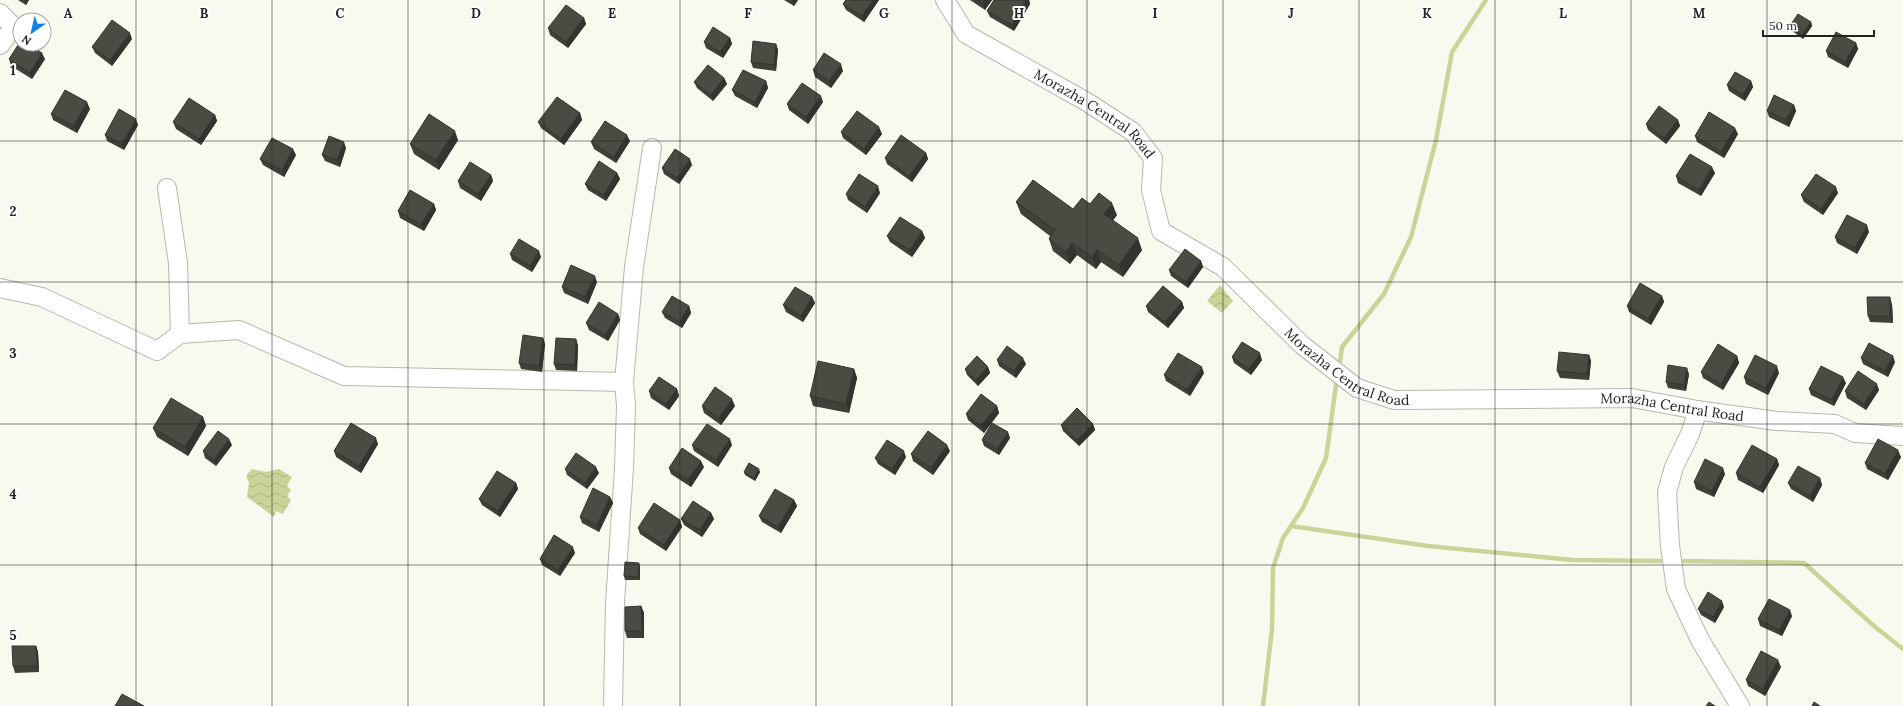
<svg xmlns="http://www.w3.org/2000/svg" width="1903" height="706" font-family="Lora,serif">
<defs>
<pattern id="water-waves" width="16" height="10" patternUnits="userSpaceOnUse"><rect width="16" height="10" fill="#cbd498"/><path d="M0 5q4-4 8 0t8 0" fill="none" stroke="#aeb683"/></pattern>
</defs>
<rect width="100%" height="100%" fill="#f8faef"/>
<g fill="url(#water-waves)">
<path d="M1220,285L1233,301L1222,313L1207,301Z"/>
<path d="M252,469L266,472L279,469L292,477L287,486L291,490L287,496L291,500L283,514L276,511L274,517L247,497L249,483L246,476Z"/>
</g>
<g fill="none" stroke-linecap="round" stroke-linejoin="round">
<g stroke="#cbd498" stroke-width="4.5">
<path d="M1339,369L1342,347L1384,294L1411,237L1436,140L1452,52L1486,0"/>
<path d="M1291,526L1428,546L1572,560L1660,561"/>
<path d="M1684,561L1804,563L1874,626L1903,649"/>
<path d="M1263,706L1272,629L1273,568L1283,538L1303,508L1326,458L1337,378"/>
</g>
<defs>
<g id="minor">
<path id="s1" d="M945,0L966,34L1087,102L1133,132L1153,158L1151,190L1161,231L1223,267L1302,345L1357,388L1394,400L1632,398L1703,411L1777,421L1835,424L1855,433L1903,436"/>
<path d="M0,13L14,27L0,45"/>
<path d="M167,188L178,263L180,334"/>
<path d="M0,288L42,297L157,351L180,334L239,330L344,376L624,382"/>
<path d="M1698,410L1690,434L1674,467L1667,492L1670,546L1676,589L1700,640L1740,706"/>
<path d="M613,706L615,603L624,468L626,406L624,382L634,267L652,148"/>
</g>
</defs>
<use href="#minor" stroke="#b6b8ad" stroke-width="20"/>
<use href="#minor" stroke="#fff" stroke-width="18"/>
</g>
<g fill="#404039">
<path d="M18,0H29L26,5Z"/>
<path d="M784,0H798L794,6Z"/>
<path d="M846,0H879L864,22L846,10L843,4Z"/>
<path d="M970,0H992L985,10Z"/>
<path d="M994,0H1029L1030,4L1014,31L990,17L987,11Z"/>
<path d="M584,18L586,24L568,48L550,35L548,28Z"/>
<path d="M1811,22L1812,26L1803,39L1791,30L1789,27Z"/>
<path d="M730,38L732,44L723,58L706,48L704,42Z"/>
<path d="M132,39L112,66L95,53L92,47Z"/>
<path d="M1856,43L1858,49L1848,68L1828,57L1826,51Z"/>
<path d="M776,44L778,50L776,71L753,68L751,62Z"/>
<path d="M9,59H45L32,79L11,66Z"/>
<path d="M813,70L843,71L831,88L815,77Z"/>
<path d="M724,78L727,84L713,101L697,88L694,82Z"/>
<path d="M766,81L768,88L757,108L735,96L732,90Z"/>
<path d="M1751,81L1753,87L1745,101L1729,91L1727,85Z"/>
<path d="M823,102L808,124L789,110L787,104Z"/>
<path d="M1794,105L1796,111L1789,127L1769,117L1767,111Z"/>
<path d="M90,109L77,133L53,120L51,114Z"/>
<path d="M580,113L582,120L564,145L541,128L538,122Z"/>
<path d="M215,115L217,121L201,145L176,129L173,122Z"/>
<path d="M1678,120L1680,126L1666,144L1648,130L1646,124Z"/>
<path d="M138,125L124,150L107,141L105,135Z"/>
<path d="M841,132L882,134L866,155L843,138Z"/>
<path d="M1738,134L1724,158L1697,142L1695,136Z"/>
<path d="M458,140L439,170L414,154L410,144Z"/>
<path d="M630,141L616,163L594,149L591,142Z"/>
<path d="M346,148L340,167L325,161L322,155Z"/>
<path d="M926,153L928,159L912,182L887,164L885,158Z"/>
<path d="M296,155L284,177L263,165L260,159Z"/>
<path d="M692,165L679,184L664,174L662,168Z"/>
<path d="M617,173L620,179L606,201L588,190L585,184Z"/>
<path d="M1715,173L1701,196L1678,183L1676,176Z"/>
<path d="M491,175L493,181L481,201L460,188L458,181Z"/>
<path d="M880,193L867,213L848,200L846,194Z"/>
<path d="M1838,193L1823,215L1804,202L1801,195Z"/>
<path d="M1016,202L1073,209L1090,204L1117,215L1113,220L1142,250L1123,277L1101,262L1096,269L1077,255L1070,264L1053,251L1049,239L1050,236L1021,214Z"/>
<path d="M434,204L436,210L424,231L400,218L398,211Z"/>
<path d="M922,231L925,238L912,257L890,242L887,236Z"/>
<path d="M1869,232L1857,254L1837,243L1835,237Z"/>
<path d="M510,254L541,257L532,272L512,260Z"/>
<path d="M1201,261L1203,267L1188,288L1171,276L1169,270Z"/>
<path d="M597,282L588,304L564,293L562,287Z"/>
<path d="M1662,296L1664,302L1651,325L1629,312L1627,306Z"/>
<path d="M812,297L815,303L803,322L786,312L783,305Z"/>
<path d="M1182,302L1184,308L1168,328L1148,312L1146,306Z"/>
<path d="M1892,304L1893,323L1870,322L1868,316Z"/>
<path d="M689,306L691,313L682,328L665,318L662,312Z"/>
<path d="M618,314L620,320L608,341L589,330L586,323Z"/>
<path d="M543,338L545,344L542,372L521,369L519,363Z"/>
<path d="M576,339L578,346L577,371L556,370L554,364Z"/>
<path d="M1589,355L1591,361L1589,380L1560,378L1557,371Z"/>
<path d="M1737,356L1739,363L1723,390L1703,378L1701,372Z"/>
<path d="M1232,357L1262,360L1251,375L1234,363Z"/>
<path d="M1861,358L1895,362L1888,377L1863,364Z"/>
<path d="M997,360L1026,364L1016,378L999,366Z"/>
<path d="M988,367L990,373L978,386L967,375L965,369Z"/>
<path d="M854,369L857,378L849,413L813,406L810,396Z"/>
<path d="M1204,373L1190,396L1166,381L1164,375Z"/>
<path d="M1779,373L1768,395L1746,384L1744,377Z"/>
<path d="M1689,374L1686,391L1668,388L1666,382Z"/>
<path d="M1846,383L1834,406L1811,395L1809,389Z"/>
<path d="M677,389L679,396L669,410L651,398L649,391Z"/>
<path d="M1879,390L1866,410L1847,398L1845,391Z"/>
<path d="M702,406H735L721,425L704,413Z"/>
<path d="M997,406L999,413L984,433L968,420L966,414Z"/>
<path d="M203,417L206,426L188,456L157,437L153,428Z"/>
<path d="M1093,424L1095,430L1079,446L1063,431L1061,425Z"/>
<path d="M1010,438L999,455L984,446L982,440Z"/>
<path d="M378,444L361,473L336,457L334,451Z"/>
<path d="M232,445L216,466L205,458L203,451Z"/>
<path d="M692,445H732L718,467L694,451Z"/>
<path d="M950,451L933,475L913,461L911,454Z"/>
<path d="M906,457L895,475L878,464L875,458Z"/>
<path d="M1901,457L1888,480L1867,469L1865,463Z"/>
<path d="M1777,459L1779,465L1763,493L1738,480L1736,473Z"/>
<path d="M704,467L691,487L671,474L669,468Z"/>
<path d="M565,469L599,473L587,489L567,475Z"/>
<path d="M744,472H760L755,481L745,475Z"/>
<path d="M1725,474L1714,497L1696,489L1694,482Z"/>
<path d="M1820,478L1822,485L1813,502L1791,489L1788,483Z"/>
<path d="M516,483L518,489L500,517L482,505L479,499Z"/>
<path d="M610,497L613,503L599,532L582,523L580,517Z"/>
<path d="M794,500L797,506L781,533L762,522L759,516Z"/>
<path d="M711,513L714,519L702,537L684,525L681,519Z"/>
<path d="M680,520L682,527L666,551L640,534L638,528Z"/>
<path d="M575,553L560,576L542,565L540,559Z"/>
<path d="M640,566V580H625L624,576Z"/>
<path d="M641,606L644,613V638H627L625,631Z"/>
<path d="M1724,607L1715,623L1701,615L1698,609Z"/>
<path d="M1792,616L1782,636L1760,626L1758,619Z"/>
<path d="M36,646L38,652L39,672L15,673L13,666Z"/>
<path d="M1781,667L1765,696L1748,686L1746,680Z"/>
</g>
<g fill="#34342e">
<path d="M24,0H29L26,5Z"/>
<path d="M792,0H798L794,6Z"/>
<path d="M873,0H879L864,22L862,16Z"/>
<path d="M985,0H992L985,10L983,4Z"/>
<path d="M1026,0H1029L1030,4L1014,31L1012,25Z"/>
<path d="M584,18L586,24L568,48L566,42Z"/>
<path d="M1811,22L1812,26L1803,39L1802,35Z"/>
<path d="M130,33L132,39L112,66L110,60Z"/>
<path d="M730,38L732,44L723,58L720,52Z"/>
<path d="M1856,43L1858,49L1848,68L1845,62Z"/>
<path d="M776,44L778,50L776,71L774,65Z"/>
<path d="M42,53L45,59L32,79L30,73Z"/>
<path d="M841,64L843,71L831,88L829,81Z"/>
<path d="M724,78L727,84L713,101L711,95Z"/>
<path d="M766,81L768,88L757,108L755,102Z"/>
<path d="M1751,81L1753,87L1745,101L1743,95Z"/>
<path d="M821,96L823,102L808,124L806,117Z"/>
<path d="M87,102L90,109L77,133L74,126Z"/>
<path d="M1794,105L1796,111L1789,127L1786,120Z"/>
<path d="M580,113L582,120L564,145L561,139Z"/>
<path d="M215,115L217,121L201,145L199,139Z"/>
<path d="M136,119L138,125L124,150L122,144Z"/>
<path d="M1678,120L1680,126L1666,144L1664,138Z"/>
<path d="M879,127L882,134L866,155L864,149Z"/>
<path d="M1735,128L1738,134L1724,158L1721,152Z"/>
<path d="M455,131L458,140L439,170L436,160Z"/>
<path d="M627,135L630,141L616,163L614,157Z"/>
<path d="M344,142L346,148L340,167L337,160Z"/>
<path d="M293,149L296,155L284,177L282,170Z"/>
<path d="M926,153L928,159L912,182L909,176Z"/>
<path d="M690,159L692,165L679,184L677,178Z"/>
<path d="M1712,167L1715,173L1701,196L1699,190Z"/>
<path d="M617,173L620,179L606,201L604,195Z"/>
<path d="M491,175L493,181L481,201L478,194Z"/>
<path d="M878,186L880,193L867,213L865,207Z"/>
<path d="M1836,187L1838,193L1823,215L1821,209Z"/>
<path d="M1112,203L1117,215L1109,226L1104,214Z"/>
<path d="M434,204L436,210L424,231L421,225Z"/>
<path d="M1867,225L1869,232L1857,254L1855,248Z"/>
<path d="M922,231L925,238L912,257L910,250Z"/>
<path d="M1138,238L1142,250L1123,277L1119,265Z"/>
<path d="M1072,243L1077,255L1070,264L1066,252Z"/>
<path d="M1097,250L1101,262L1096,269L1092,257Z"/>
<path d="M539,251L541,257L532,272L530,266Z"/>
<path d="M1201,261L1203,267L1188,288L1186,282Z"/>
<path d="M595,276L597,282L588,304L585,297Z"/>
<path d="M1662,296L1664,302L1651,325L1648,319Z"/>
<path d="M812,297L815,303L803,322L801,316Z"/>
<path d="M1890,297L1892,304L1893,323L1890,316Z"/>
<path d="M1182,302L1184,308L1168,328L1165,322Z"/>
<path d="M689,306L691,313L682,328L680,322Z"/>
<path d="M618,314L620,320L608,341L605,335Z"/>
<path d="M543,338L545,344L542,372L539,366Z"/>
<path d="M576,339L578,346L577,371L575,365Z"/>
<path d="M1260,353L1262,360L1251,375L1249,369Z"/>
<path d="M1589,355L1591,361L1589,380L1587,374Z"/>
<path d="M1737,356L1739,363L1723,390L1721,384Z"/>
<path d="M1893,356L1895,362L1888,377L1885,371Z"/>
<path d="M1023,358L1026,364L1016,378L1014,371Z"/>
<path d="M1777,366L1779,373L1768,395L1766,388Z"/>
<path d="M988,367L990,373L978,386L976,380Z"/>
<path d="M1202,367L1204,373L1190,396L1187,390Z"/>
<path d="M1687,368L1689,374L1686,391L1684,385Z"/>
<path d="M854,369L857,378L849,413L846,404Z"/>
<path d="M1843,377L1846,383L1834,406L1832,400Z"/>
<path d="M1877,384L1879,390L1866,410L1864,404Z"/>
<path d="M677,389L679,396L669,410L666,404Z"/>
<path d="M732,399L735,406L721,425L719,418Z"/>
<path d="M997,406L999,413L984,433L981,426Z"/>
<path d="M203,417L206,426L188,456L185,447Z"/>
<path d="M1093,424L1095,430L1079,446L1077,440Z"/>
<path d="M1008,432L1010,438L999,455L997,449Z"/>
<path d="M376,438L378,444L361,473L359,466Z"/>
<path d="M229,439L232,445L216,466L214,460Z"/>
<path d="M730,439L732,445L718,467L716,460Z"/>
<path d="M947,445L950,451L933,475L931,468Z"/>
<path d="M1898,450L1901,457L1888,480L1885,474Z"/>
<path d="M904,451L906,457L895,475L892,469Z"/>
<path d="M1777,459L1779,465L1763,493L1760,487Z"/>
<path d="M701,461L704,467L691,487L688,480Z"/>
<path d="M596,467L599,473L587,489L585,483Z"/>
<path d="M1723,468L1725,474L1714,497L1712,491Z"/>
<path d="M759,469L760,472L755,481L754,478Z"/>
<path d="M1820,478L1822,485L1813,502L1810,496Z"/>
<path d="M516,483L518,489L500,517L498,511Z"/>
<path d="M610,497L613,503L599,532L597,525Z"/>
<path d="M794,500L797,506L781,533L778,527Z"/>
<path d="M711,513L714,519L702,537L700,530Z"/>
<path d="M680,520L682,527L666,551L664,545Z"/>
<path d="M573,547L575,553L560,576L558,570Z"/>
<path d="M639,563L640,566V580L638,577Z"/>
<path d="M1722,601L1724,607L1715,623L1713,617Z"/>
<path d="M641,606L644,613V638L642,631Z"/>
<path d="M1790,610L1792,616L1782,636L1779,630Z"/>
<path d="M36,646L38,652L39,672L37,666Z"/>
<path d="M1778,660L1781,667L1765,696L1763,689Z"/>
</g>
<g fill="#4a4b42" stroke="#34342e">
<path d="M846,0H873L862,16L843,4Z"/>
<path d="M977,0H985L983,4Z"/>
<path d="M994,0H1026L1012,25L987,11Z"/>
<path d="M566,5L584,18L566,42L548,28Z"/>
<path d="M1798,14L1811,22L1802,35L1789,27Z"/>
<path d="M112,20L130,33L110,60L92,47Z"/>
<path d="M713,27L730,38L720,52L704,42Z"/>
<path d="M1836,32L1856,43L1845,62L1826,51Z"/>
<path d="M753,41L776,44L774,65L751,62Z"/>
<path d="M20,42V44H28L42,53L30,73L9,59Z"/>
<path d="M824,53L841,64L829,81L813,70Z"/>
<path d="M708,65L724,78L711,95L694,82Z"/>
<path d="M743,70L766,81L755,102L732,90Z"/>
<path d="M1735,72L1751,81L1743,95L1727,85Z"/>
<path d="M802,83L821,96L806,117L787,104Z"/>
<path d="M65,90L87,102L74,126L51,114Z"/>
<path d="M1774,95L1794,105L1786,120L1767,111Z"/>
<path d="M557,97L580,113L561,139L538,122Z"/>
<path d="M189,98L215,115L199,139L173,122Z"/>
<path d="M1659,106L1678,120L1664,138L1646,124Z"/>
<path d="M119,109L136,119L122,144L105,135Z"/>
<path d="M857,111L879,127L864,149L841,132Z"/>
<path d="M1709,112L1735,128L1721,152L1695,136Z"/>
<path d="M429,114L455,131L436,160L410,144Z"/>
<path d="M605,121L627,135L614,157L591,142Z"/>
<path d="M901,135L926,153L909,176L885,158Z"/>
<path d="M329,136L344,142L337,160L322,155Z"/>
<path d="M272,138L293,149L282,170L260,159Z"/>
<path d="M675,149L690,159L677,178L662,168Z"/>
<path d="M1690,154L1712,167L1699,190L1676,176Z"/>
<path d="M599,161L617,173L604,195L585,184Z"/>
<path d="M470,162L491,175L478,194L458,181Z"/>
<path d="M859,174L878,186L865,207L846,194Z"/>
<path d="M1816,174L1836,187L1821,209L1801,195Z"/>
<path d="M1033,180L1073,209L1082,198L1090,204L1099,193L1112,203L1104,214L1138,238L1119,265L1097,250L1092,257L1072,243L1066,252L1049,239L1055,230L1016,202Z"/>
<path d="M410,190L434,204L421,225L398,211Z"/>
<path d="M1847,215L1867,225L1855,248L1835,237Z"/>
<path d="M900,217L922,231L910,250L887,236Z"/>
<path d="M519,239L539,251L530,266L510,254Z"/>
<path d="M1185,249L1201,261L1186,282L1169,270Z"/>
<path d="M571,265L595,276L585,297L562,287Z"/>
<path d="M1640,283L1662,296L1648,319L1627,306Z"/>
<path d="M1163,286L1182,302L1165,322L1146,306Z"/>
<path d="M795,287L812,297L801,316L783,305Z"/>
<path d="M672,296L689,306L680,322L662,312Z"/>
<path d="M1867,297H1890V316H1868Z"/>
<path d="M599,302L618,314L605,335L586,323Z"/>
<path d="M523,335L543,338L539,366L519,363Z"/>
<path d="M556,338L576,339L575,365L554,364Z"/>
<path d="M1242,342L1260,353L1249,369L1232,357Z"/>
<path d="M1869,343L1893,356L1885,371L1861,358Z"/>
<path d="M1718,344L1737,356L1721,384L1701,372Z"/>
<path d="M1007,346L1023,358L1014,371L997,360Z"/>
<path d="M1559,352L1589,355L1587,374L1557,371Z"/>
<path d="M1178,353L1202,367L1187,390L1164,375Z"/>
<path d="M1755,355L1777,366L1766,388L1744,377Z"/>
<path d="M977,356L988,367L976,380L965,369Z"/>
<path d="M818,361L854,369L846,404L810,396Z"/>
<path d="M1668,365L1687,368L1684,385L1666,382Z"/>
<path d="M1821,366L1843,377L1832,400L1809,389Z"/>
<path d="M1858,371L1877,384L1864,404L1845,391Z"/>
<path d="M659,377L677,389L666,404L649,391Z"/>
<path d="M715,387L732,399L719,418L702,406Z"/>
<path d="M981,394L997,406L981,426L966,414Z"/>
<path d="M171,398L203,417L185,447L153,428Z"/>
<path d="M1077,408L1093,424L1077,440L1061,425Z"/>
<path d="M351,423L376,438L359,466L334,451Z"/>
<path d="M992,423L1008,432L997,449L982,440Z"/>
<path d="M707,424L730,439L716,460L692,445Z"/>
<path d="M218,431L229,439L214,460L203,451Z"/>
<path d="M928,431L947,445L931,468L911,454Z"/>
<path d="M1878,439L1898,450L1885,474L1865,463Z"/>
<path d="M887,440L904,451L892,469L875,458Z"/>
<path d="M1752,445L1777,459L1760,487L1736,473Z"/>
<path d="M682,448L701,461L688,480L669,468Z"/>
<path d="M576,453L596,467L585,483L565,469Z"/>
<path d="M1705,459L1723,468L1712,491L1694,482Z"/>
<path d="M749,463L759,469L754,478L744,472Z"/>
<path d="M1798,466L1820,478L1810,496L1788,483Z"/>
<path d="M497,471L516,483L498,511L479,499Z"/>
<path d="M593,488L610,497L597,525L580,517Z"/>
<path d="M775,489L794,500L778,527L759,516Z"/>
<path d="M693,501L711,513L700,530L681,519Z"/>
<path d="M654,503L680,520L664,545L638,528Z"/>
<path d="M554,535L573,547L558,570L540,559Z"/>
<path d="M625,562L639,563L638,577L624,576Z"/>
<path d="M1708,592L1722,601L1713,617L1698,609Z"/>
<path d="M1769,599L1790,610L1779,630L1758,619Z"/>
<path d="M641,606L642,631H625V607Z"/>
<path d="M12,646H36L37,666H13Z"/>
<path d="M1761,651L1778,660L1763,689L1746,680Z"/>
<path d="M122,694L144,706H115Z"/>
<path d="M1709,702L1715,706H1706Z"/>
<path d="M1814,702L1820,706H1812Z"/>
</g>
<path fill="none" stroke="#232420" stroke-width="1" stroke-opacity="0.55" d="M136,0V706M272,0V706M408,0V706M544,0V706M680,0V706M816,0V706M952,0V706M1087,0V706M1223,0V706M1359,0V706M1495,0V706M1631,0V706M1767,0V706M0,141H1903M0,282H1903M0,424H1903M0,565H1903"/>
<g text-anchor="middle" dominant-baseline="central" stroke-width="4" stroke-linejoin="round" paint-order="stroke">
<g font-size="14" fill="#232420" stroke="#fff">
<text stroke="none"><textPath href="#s1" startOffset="192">Morazha Central Road</textPath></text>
<text stroke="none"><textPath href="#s1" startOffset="575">Morazha Central Road</textPath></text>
<text stroke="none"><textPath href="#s1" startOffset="911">Morazha Central Road</textPath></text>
</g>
</g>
<g font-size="13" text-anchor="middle" font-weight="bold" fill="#232420" stroke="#fff" stroke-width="4" stroke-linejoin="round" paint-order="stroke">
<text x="68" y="18">A</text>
<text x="204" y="18">B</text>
<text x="340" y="18">C</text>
<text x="476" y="18">D</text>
<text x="612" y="18">E</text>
<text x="748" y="18">F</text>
<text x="884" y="18">G</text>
<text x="1019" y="18">H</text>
<text x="1155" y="18">I</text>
<text x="1291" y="18">J</text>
<text x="1427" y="18">K</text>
<text x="1563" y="18">L</text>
<text x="1699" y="18">M</text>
<text x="13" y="75">1</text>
<text x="13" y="216">2</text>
<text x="13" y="358">3</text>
<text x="13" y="499">4</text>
<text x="13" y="640">5</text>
</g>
<g transform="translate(32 32) rotate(214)"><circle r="19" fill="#ffffff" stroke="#a7a7a6"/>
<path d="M0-3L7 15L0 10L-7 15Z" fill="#157ee5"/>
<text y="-6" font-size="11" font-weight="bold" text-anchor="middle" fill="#232420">N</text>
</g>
<path d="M1763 30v6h111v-6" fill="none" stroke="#232420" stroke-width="2"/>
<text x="1769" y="30" font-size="12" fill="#232420" stroke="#ffffff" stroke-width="3" paint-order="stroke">50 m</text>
</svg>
